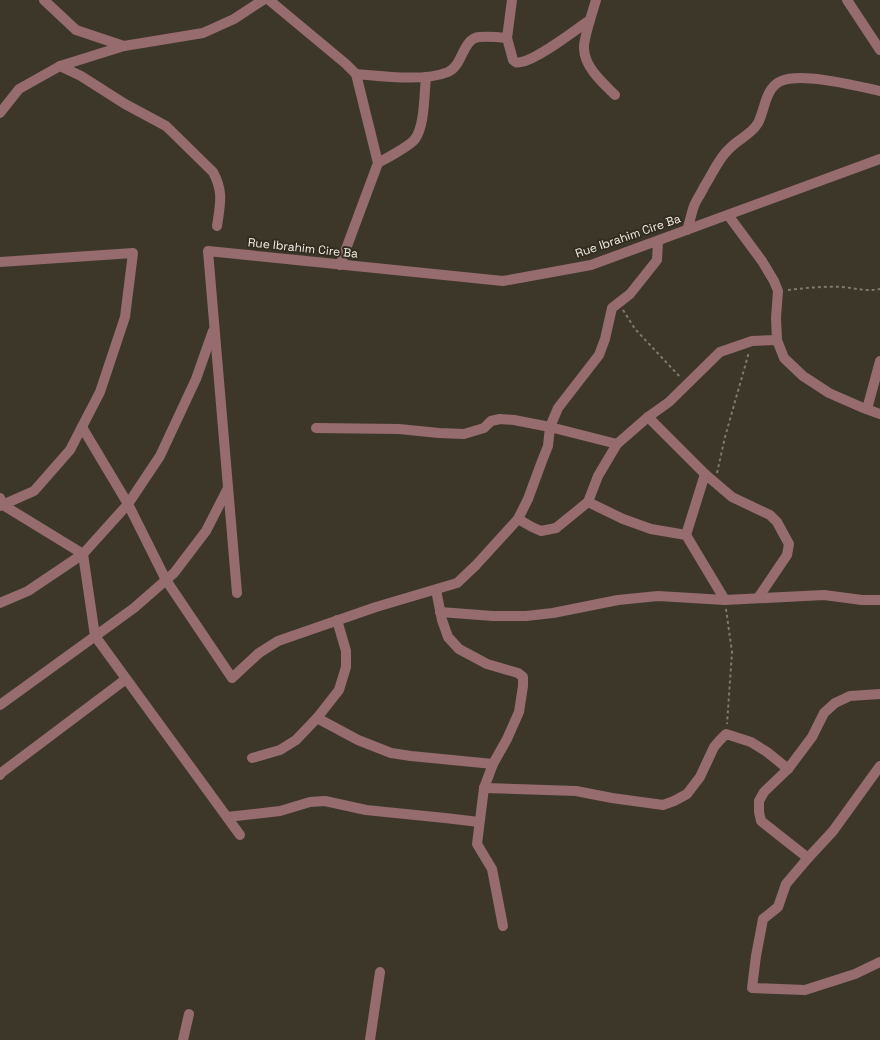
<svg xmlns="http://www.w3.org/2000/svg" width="880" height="1040" font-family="'Space Grotesk',sans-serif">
<rect width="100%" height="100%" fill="#3d372a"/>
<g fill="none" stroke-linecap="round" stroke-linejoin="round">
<g stroke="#7f796e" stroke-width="2" stroke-dasharray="3 3" stroke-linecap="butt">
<path d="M788,290C806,288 824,286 842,287C855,288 867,292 880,289"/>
<path d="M623,310L635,329L681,378"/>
<path d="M717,473L725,437L749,352"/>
<path d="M726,609L732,652L727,724"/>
</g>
<g stroke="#966c6e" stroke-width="10">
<path d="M44,0L76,30L124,46"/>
<path d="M269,0L346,64L356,74C381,76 424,82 448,72C463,66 462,39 479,37C488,36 498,37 507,38"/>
<path d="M512,0L507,38L513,60C516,63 517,63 521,62C537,60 575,30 590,20"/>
<path d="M596,0C593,11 583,39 584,49C585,68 603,83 615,95"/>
<path d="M847,0L880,50"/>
<path d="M60,66L81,76L125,104L166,126L213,172C224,192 220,205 217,226"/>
<path d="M0,113L19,89L60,66L124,46L203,33L234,19L263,0"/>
<path d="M378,163C387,158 410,146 415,139C425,125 424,95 426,77"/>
<path d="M728,215L762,261L774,281L778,291L776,318L777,340"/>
<path d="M687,230C690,222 691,214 694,206C696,200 701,194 704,187C712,175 718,159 729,149C738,139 751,135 758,123C765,110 765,88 781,81C802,72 857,86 880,91"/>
<path d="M0,262L133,253L125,317L100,392L70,450L34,491L0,506"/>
<path d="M340,265L378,163L356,74"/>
<path d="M867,409L880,361"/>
<path d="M648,417L705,474L732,497L770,515L777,522L789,544L787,555L758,598"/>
<path d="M82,427L128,504L166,580L232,678L259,653L278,641L376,607L457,583L477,564L518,519L528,499L542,461L548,446L550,427L558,408L599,355L605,339L612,308L630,294L657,260L658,241"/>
<path d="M316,428L399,429L439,433L464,434L484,428L491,421L500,419L514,420L550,427L617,444"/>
<path d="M0,498L3,505L83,554L95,636L240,835"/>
<path d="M588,502L623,519L651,529L686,535L725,600"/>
<path d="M518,519L532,527L541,531L556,528L588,502L598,476L617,444L648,417L669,402L720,352L752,341L777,340L784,358L803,376L829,393L861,407L880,414"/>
<path d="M686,535L705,474"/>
<path d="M436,590L442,620L448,637L459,649L487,664L518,673L523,677V686L519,712L507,739L493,764L484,788L477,844L492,869L503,926"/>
<path d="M237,593L208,251L503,281L591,265L880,159"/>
<path d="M0,603L28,591L83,554L128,504L160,456L196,379L213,331"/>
<path d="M440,612L493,616H526L553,613L618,600L658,596L725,600L824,595L862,600H880"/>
<path d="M0,705L134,608L174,573L206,531L228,488"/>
<path d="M317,718L358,740L391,753L411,756L493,764"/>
<path d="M252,758L280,750L296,740L317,718L339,690L346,667V651L337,620"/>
<path d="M880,766L833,831L808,858L786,884L778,907L763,919L756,956L752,988L805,990L855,974L880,962"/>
<path d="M0,775L1,773L126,679"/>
<path d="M484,788L576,791L612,798L663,805L674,801L687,794L700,777L714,747L720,740L726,734L751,742L767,752L788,769"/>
<path d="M227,817L280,811L310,802L325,801L366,810L445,818L479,822"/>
<path d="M808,858L761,821L759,812V801L764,792L788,769L812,737L824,713L835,703L850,696L880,694"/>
<path d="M183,1040L189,1014"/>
<path d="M370,1040L380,972"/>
</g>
</g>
<g text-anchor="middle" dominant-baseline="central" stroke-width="4" stroke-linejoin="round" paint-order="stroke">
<g font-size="12" fill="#f2eee6" stroke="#332d20">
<text transform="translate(628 236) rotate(-19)">Rue Ibrahim Cire Ba</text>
<text transform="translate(303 248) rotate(6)">Rue Ibrahim Cire Ba</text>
</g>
</g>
</svg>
